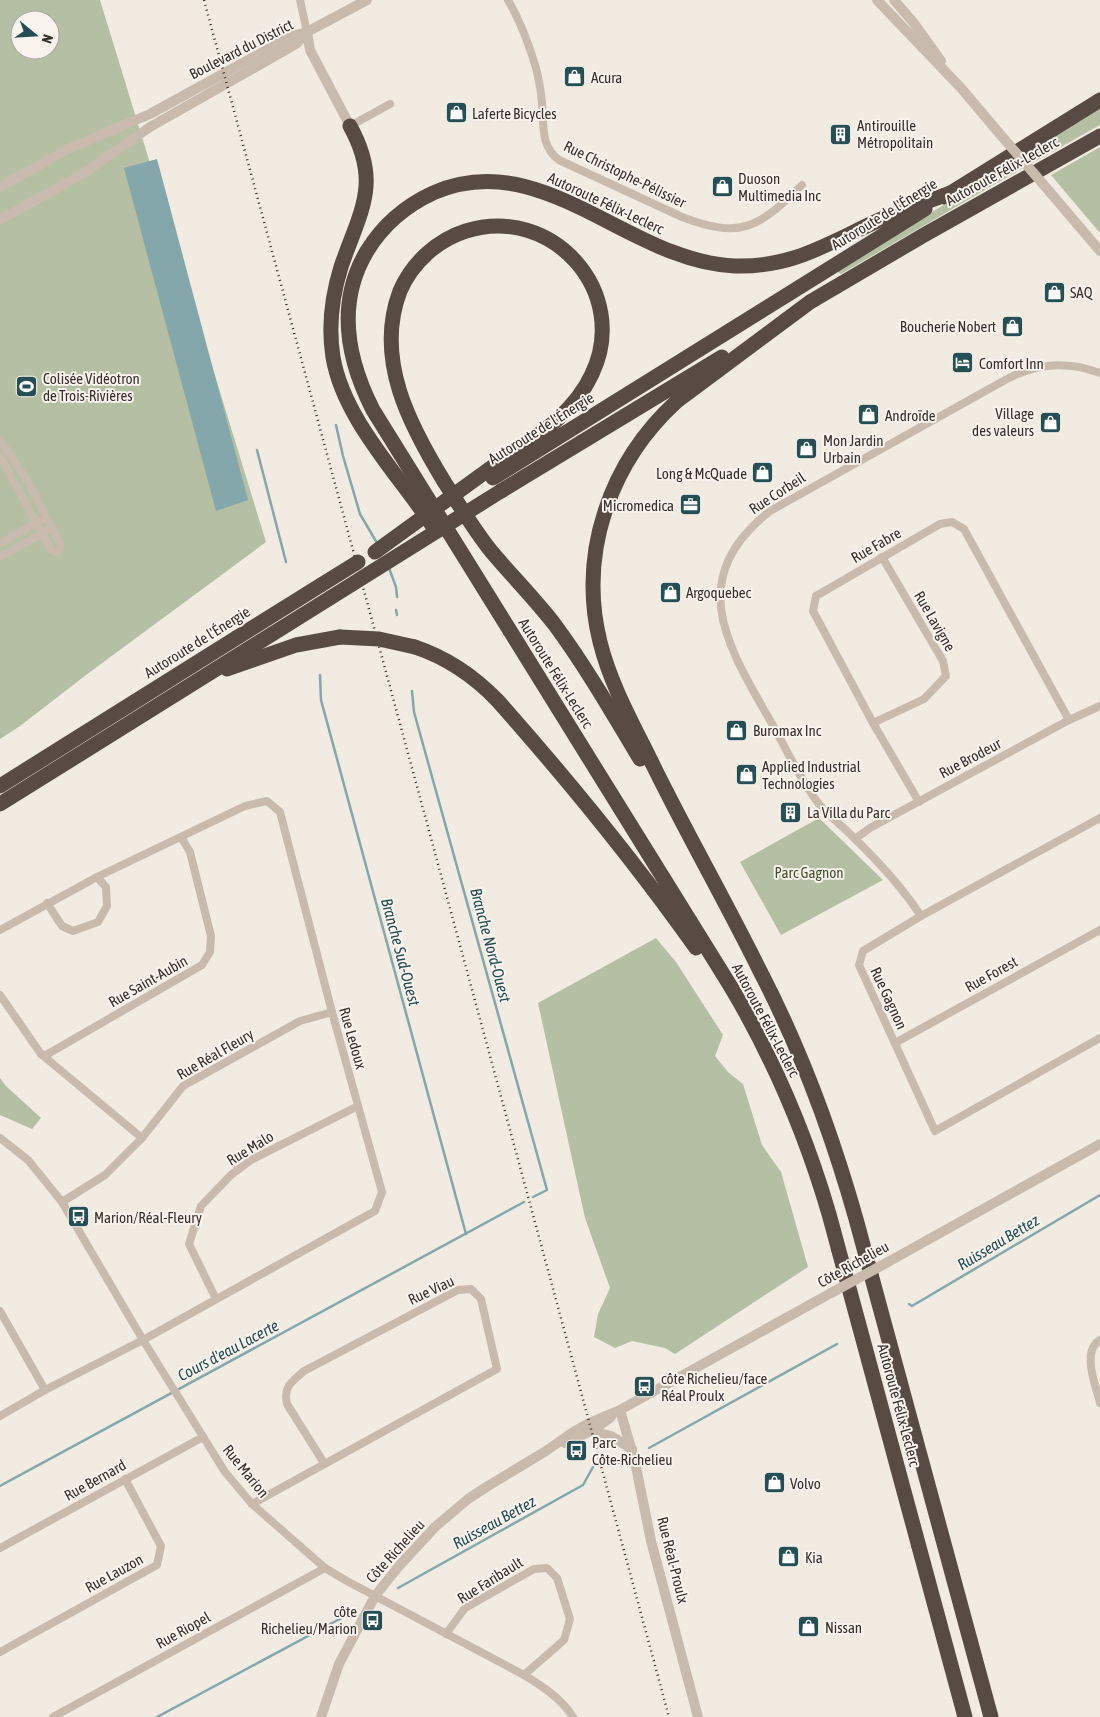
<svg xmlns="http://www.w3.org/2000/svg" width="1100" height="1717" font-family="'Asap Condensed',sans-serif">
<rect width="100%" height="100%" fill="#f1ebe2"/>
<g fill="#b4bfa3" fill-rule="evenodd">
<path d="M0,0H100L266,542L90,672L20,726L0,739ZM20,20H50V50H20Z"/>
<path d="M1100,108V125L990,187L841,274L837,271Z"/>
<path d="M1100,147V233L1051,175Z"/>
<path d="M819,818L883,880L781,935L740,862Z"/>
<path d="M656,938L676,962L723,1035L715,1056L728,1072L743,1084L762,1145L781,1172L808,1267L675,1354L665,1348L632,1341L615,1348L594,1337L598,1314L610,1288L585,1218L538,1003Z"/>
<path d="M0,1078L6,1086L41,1118L32,1129L0,1115Z"/>
</g>
<path fill="#84a7ab" d="M157,159L248,500L216,511L124,168Z"/>
<g fill="none" stroke-linecap="round" stroke-linejoin="round">
<g stroke="#84a7ab" stroke-width="2.5">
<path d="M336,425L343,456L360,514L377,543"/>
<path d="M257,450L286,562"/>
<path d="M389,568L396,587L397,597"/>
<path d="M396,610L397,615"/>
<path d="M320,675L321,700L466,1234"/>
<path d="M412,691L414,712L547,1190L533,1197"/>
<path d="M909,1304L912,1306L1100,1195"/>
<path d="M649,1448L837,1344"/>
<path d="M608,1466L621,1462"/>
<path d="M0,1486L524,1202"/>
<path d="M398,1588L583,1485L593,1467"/>
<path d="M157,1717L349,1614"/>
</g>
<g stroke="#c8bbae" stroke-width="8">
<path d="M300,0L307,32"/>
<path d="M508,0C520,21 529,44 536,68C539,80 541,91 542,103C544,124 540,146 559,160L682,217C742,240 759,227 802,185"/>
<path d="M350,126L390,104"/>
<path d="M0,440L27,480L61,545L58,552H54L51,550L0,456"/>
<path d="M0,543L40,521"/>
<path d="M0,557L46,531"/>
<path d="M873,723L924,699L946,676L943,661L882,557"/>
<path d="M919,802L873,723L813,611L816,596L940,524L952,522L964,529L1069,720"/>
<path d="M1100,818L921,916L863,951L859,965L935,1131L1100,1038"/>
<path d="M855,839L870,828L1069,720L1100,706"/>
<path d="M47,903L62,926L73,931L98,922L107,906L106,887L97,877"/>
<path d="M921,916C902,887 877,860 852,836C841,825 828,815 819,804C800,780 786,748 771,722C727,645 684,579 770,511L1007,379C1038,363 1067,361 1100,373"/>
<path d="M0,930L97,877L245,806L267,801L280,812L332,1012L382,1192L375,1211L143,1340L45,1390L0,1416"/>
<path d="M0,995L41,1054L142,1138"/>
<path d="M895,1043L1100,930"/>
<path d="M41,1054L46,1055L202,965L210,952L211,936L190,852L181,837"/>
<path d="M0,1138L28,1160L62,1202L143,1340L225,1472L252,1504L325,1568L345,1580L524,1675C542,1686 561,1698 573,1717"/>
<path d="M62,1202L105,1175L142,1138L183,1086L300,1021L332,1012"/>
<path d="M216,1299L189,1244L201,1206L231,1175L251,1160L358,1106"/>
<path d="M0,1311L45,1390"/>
<path d="M1100,1340C1081,1351 1096,1386 1100,1403"/>
<path d="M252,1504L497,1369L481,1299L471,1289L458,1290L304,1371C292,1382 283,1386 287,1404L324,1463"/>
<path d="M0,1548L203,1437"/>
<path d="M446,1634L465,1608L534,1569L547,1568L557,1578L570,1619L564,1640L524,1675"/>
<path d="M0,1652L157,1565L161,1546L125,1479"/>
<path d="M53,1717L325,1568"/>
</g>
<g stroke="#c8bbae" stroke-width="10">
<path d="M877,0L961,88L999,133"/>
<path d="M894,0L913,22L941,61"/>
<path d="M307,32L310,50L350,126"/>
<path d="M0,187L68,149L150,114L292,36L307,32L367,0"/>
<path d="M1049,191L1100,251"/>
<path d="M0,220L84,173L150,127L296,44L307,32"/>
<path d="M888,1262L1100,1144"/>
<path d="M620,1410L635,1462L651,1541L698,1717"/>
<path d="M591,1431L611,1436L632,1449"/>
<path d="M565,1443L595,1429L611,1417"/>
<path d="M321,1717L339,1664L375,1596L399,1566L435,1527L468,1499L488,1486L546,1451L573,1432L589,1423L620,1410L831,1293"/>
</g>
<g stroke="#584b44" stroke-width="15">
<path d="M350,126C382,184 360,211 341,267C332,296 328,326 333,357C343,418 398,474 432,525"/>
<path d="M953,192C930,201 907,208 884,218C833,240 795,268 735,266C628,262 543,145 433,193C405,206 383,225 367,251C336,303 347,359 373,410L731,987C773,1058 806,1135 829,1214L965,1717"/>
<path d="M944,197L1100,100"/>
<path d="M488,470C526,443 572,418 592,374C631,292 552,204 466,231C437,240 412,263 400,291C374,359 410,426 445,483C460,506 474,530 491,551C512,576 535,599 555,625C586,667 613,714 640,759"/>
<path d="M493,478L925,209"/>
<path d="M501,491L722,357"/>
<path d="M415,647C448,658 475,677 498,701C568,780 635,862 696,948"/>
<path d="M227,669L296,645L340,637"/>
<path d="M0,786L321,585"/>
<path d="M0,804L330,598"/>
<path d="M991,1717L856,1219C832,1134 801,1050 760,971C726,902 688,836 654,767C634,726 611,686 600,642C578,553 610,462 677,401L810,302L924,235L1100,136"/>
</g>
<path stroke="#38302c" stroke-width="2.5" stroke-dasharray="1 4" stroke-linecap="butt" d="M204,0L669,1717"/>
<g stroke="#c8bbae" stroke-width="10">
<path d="M999,133L1049,191"/>
<path d="M831,1293L888,1262"/>
</g>
<g stroke="#584b44" stroke-width="15">
<path d="M375,552L488,470"/>
<path d="M321,585L358,562"/>
<path d="M330,598L501,491"/>
<path d="M340,637L379,639L415,647"/>
</g>
</g>
<defs>
<symbol id="shop-square" viewBox="-11 -11 22 22"><rect x="-9" y="-9" width="18" height="18" rx="4" fill="#264f55" stroke="#f9f4ee"/><path d="M-5-2.5h2.3a2.7 3.5 0 0 1 5.4 0H5L5.5 6h-11ZM-1.5-2.5h3a1.5 2.3 0 0 0-3 0Z" fill="#fff"/></symbol>
<symbol id="building-square" viewBox="-11 -11 22 22"><rect x="-9" y="-9" width="18" height="18" rx="4" fill="#264f55" stroke="#f9f4ee"/><path d="M-4-6H4V6H1V3H-1V6H-4ZM-2.5-4.3h1.7v1.8h-1.7ZM.8-4.3h1.7v1.8H.8ZM-2.5-1h1.7V.8h-1.7ZM.8-1h1.7V.8H.8Z" fill="#fff"/></symbol>
<symbol id="hotel-square" viewBox="-11 -11 22 22"><rect x="-9" y="-9" width="18" height="18" rx="4" fill="#264f55" stroke="#f9f4ee"/><path d="M-6-4.5h1.5V1H6V5H4.5V3h-9V5H-6ZM-4 0a1.8 1.8 0 1 1 3.6 0ZM.5 0V-2.5h3Q6-2.5 6 0Z" fill="#fff"/></symbol>
<symbol id="stadium-square" viewBox="-11 -11 22 22"><rect x="-9" y="-9" width="18" height="18" rx="4" fill="#264f55" stroke="#f9f4ee"/><path d="M0-5a6.5 5 0 1 0 0 10a6.5 5 0 1 0 0-10ZM-3.5-1.8h7v3.6h-7Z" fill="#fff"/></symbol>
<symbol id="office-square" viewBox="-11 -11 22 22"><rect x="-9" y="-9" width="18" height="18" rx="4" fill="#264f55" stroke="#f9f4ee"/><path d="M-6-3h4V-5.5h4V-3h4V5H-6ZM-1-4.5V-3h2v-1.5ZM-6 0V1H6V0Z" fill="#fff"/></symbol>
<symbol id="bus-square" viewBox="-11 -11 22 22"><rect x="-9" y="-9" width="18" height="18" rx="4" fill="#264f55" stroke="#f9f4ee"/><path d="M-5-6H5V4H4V6H2V4H-2V6H-4V4H-5ZM-3.5-4V0h7V-4ZM-3.5 1.2v1.5H-2V1.2ZM2 1.2v1.5H3.5V1.2Z" fill="#fff"/></symbol>
</defs>
<g fill-rule="evenodd">
<use href="#shop-square" x="562" y="64" width="25" height="25"/>
<use href="#shop-square" x="444" y="100" width="25" height="25"/>
<use href="#building-square" x="828" y="122" width="25" height="25"/>
<use href="#shop-square" x="710" y="174" width="25" height="25"/>
<use href="#shop-square" x="1042" y="280" width="25" height="25"/>
<use href="#shop-square" x="1000" y="314" width="25" height="25"/>
<use href="#hotel-square" x="950" y="350" width="25" height="25"/>
<use href="#stadium-square" x="14" y="374" width="25" height="25"/>
<use href="#shop-square" x="856" y="402" width="25" height="25"/>
<use href="#shop-square" x="1038" y="410" width="25" height="25"/>
<use href="#shop-square" x="794" y="436" width="25" height="25"/>
<use href="#shop-square" x="750" y="460" width="25" height="25"/>
<use href="#office-square" x="678" y="492" width="25" height="25"/>
<use href="#shop-square" x="658" y="580" width="25" height="25"/>
<use href="#shop-square" x="724" y="718" width="25" height="25"/>
<use href="#shop-square" x="734" y="762" width="25" height="25"/>
<use href="#building-square" x="778" y="800" width="25" height="25"/>
<use href="#bus-square" x="66" y="1204" width="25" height="25"/>
<use href="#bus-square" x="632" y="1374" width="25" height="25"/>
<use href="#bus-square" x="564" y="1438" width="25" height="25"/>
<use href="#shop-square" x="762" y="1470" width="25" height="25"/>
<use href="#shop-square" x="776" y="1544" width="25" height="25"/>
<use href="#bus-square" x="360" y="1608" width="25" height="25"/>
<use href="#shop-square" x="796" y="1614" width="25" height="25"/>
</g>
<g text-anchor="middle" dominant-baseline="central" stroke-width="4" stroke-linejoin="round" paint-order="stroke">
<g font-size="15" fill="#38302c" stroke="#f9f4ee">
<text transform="translate(241 49) rotate(-27)">Boulevard du District</text>
<text transform="translate(1002 171) rotate(-29)">Autoroute Félix-Leclerc</text>
<text transform="translate(625 174) rotate(26)">Rue Christophe-Pélissier</text>
<text transform="translate(606 203) rotate(25)">Autoroute Félix-Leclerc</text>
<text transform="translate(884 214) rotate(-32)">Autoroute de l'Énergie</text>
<text transform="translate(541 428) rotate(-32)">Autoroute de l'Énergie</text>
<text transform="translate(777 493) rotate(-33)">Rue Corbeil</text>
<text transform="translate(876 545) rotate(-30)">Rue Fabre</text>
<text transform="translate(935 621) rotate(60)">Rue Lavigne</text>
<text transform="translate(197 642) rotate(-32)">Autoroute de l'Énergie</text>
<text transform="translate(556 673) rotate(58)">Autoroute Félix-Leclerc</text>
<text transform="translate(970 758) rotate(-28)">Rue Brodeur</text>
<text transform="translate(991 974) rotate(-29)">Rue Forest</text>
<text transform="translate(148 981) rotate(-30)">Rue Saint-Aubin</text>
<text transform="translate(889 998) rotate(65)">Rue Gagnon</text>
<text transform="translate(766 1020) rotate(62)">Autoroute Félix-Leclerc</text>
<text transform="translate(353 1038) rotate(74)">Rue Ledoux</text>
<text transform="translate(215 1054) rotate(-30)">Rue Réal Fleury</text>
<text transform="translate(250 1148) rotate(-31)">Rue Malo</text>
<text transform="translate(853 1264) rotate(-29)">Côte Richelieu</text>
<text transform="translate(431 1290) rotate(-25)">Rue Viau</text>
<text transform="translate(899 1405) rotate(75)">Autoroute Félix-Leclerc</text>
<text transform="translate(246 1471) rotate(51)">Rue Marion</text>
<text transform="translate(95 1480) rotate(-29)">Rue Bernard</text>
<text transform="translate(395 1551) rotate(-48)">Côte Richelieu</text>
<text transform="translate(673 1560) rotate(76)">Rue Réal-Proulx</text>
<text transform="translate(114 1573) rotate(-29)">Rue Lauzon</text>
<text transform="translate(490 1580) rotate(-32)">Rue Faribault</text>
<text transform="translate(183 1630) rotate(-29)">Rue Riopel</text>
</g>
<g font-size="15" fill="#38302c" stroke="#f9f4ee" text-anchor="start">
<text x="591" y="77">Acura</text>
<text x="472" y="113">Laferte Bicycles</text>
<text x="857" y="125">Antirouille<tspan x="857" dy="17">Métropolitain</tspan></text>
<text x="738" y="178">Duoson<tspan x="738" dy="17">Multimedia Inc</tspan></text>
<text x="1070" y="292">SAQ</text>
<text x="996" y="326" text-anchor="end">Boucherie Nobert</text>
<text x="979" y="363">Comfort Inn</text>
<text x="43" y="378">Colisée Vidéotron<tspan x="43" dy="17">de Trois-Rivières</tspan></text>
<text x="1034" y="413" text-anchor="end">Village<tspan x="1034" dy="17">des valeurs</tspan></text>
<text x="885" y="415">Androïde</text>
<text x="823" y="440">Mon Jardin<tspan x="823" dy="17">Urbain</tspan></text>
<text x="747" y="473" text-anchor="end">Long &amp; McQuade</text>
<text x="674" y="505" text-anchor="end">Micromedica</text>
<text x="686" y="592">Argoquebec</text>
<text x="753" y="730">Buromax Inc</text>
<text x="762" y="766">Applied Industrial<tspan x="762" dy="17">Technologies</tspan></text>
<text x="807" y="812">La Villa du Parc</text>
<text x="94" y="1217">Marion/Réal-Fleury</text>
<text x="661" y="1378">côte Richelieu/face<tspan x="661" dy="17">Réal Proulx</tspan></text>
<text x="592" y="1442">Parc<tspan x="592" dy="17">Côte-Richelieu</tspan></text>
<text x="790" y="1483">Volvo</text>
<text x="805" y="1557">Kia</text>
<text x="357" y="1611" text-anchor="end">côte<tspan x="357" dy="17">Richelieu/Marion</tspan></text>
<text x="825" y="1627">Nissan</text>
</g>
<g font-size="15" fill="#455332" stroke="#f9f4ee">
<text x="809" y="872">Parc Gagnon</text>
</g>
<g font-size="16" font-style="italic" fill="#264f55" stroke="#f9f4ee">
<text transform="translate(491 945) rotate(75)">Branche Nord-Ouest</text>
<text transform="translate(401 952) rotate(75)">Branche Sud-Ouest</text>
<text transform="translate(998 1242) rotate(-31)">Ruisseau Bettez</text>
<text transform="translate(228 1350) rotate(-28)">Cours d'eau Lacerte</text>
<text transform="translate(494 1522) rotate(-29)">Ruisseau Bettez</text>
</g>
</g>
<g transform="translate(35 35) rotate(108)"><circle r="24" fill="#f9f4ee" stroke="#aca6a0"/>
<path d="M0-4L9 19L0 12L-9 19Z" fill="#264f55"/>
<text y="-8" font-size="14" font-weight="bold" text-anchor="middle" fill="#38302c">N</text>
</g>
</svg>
